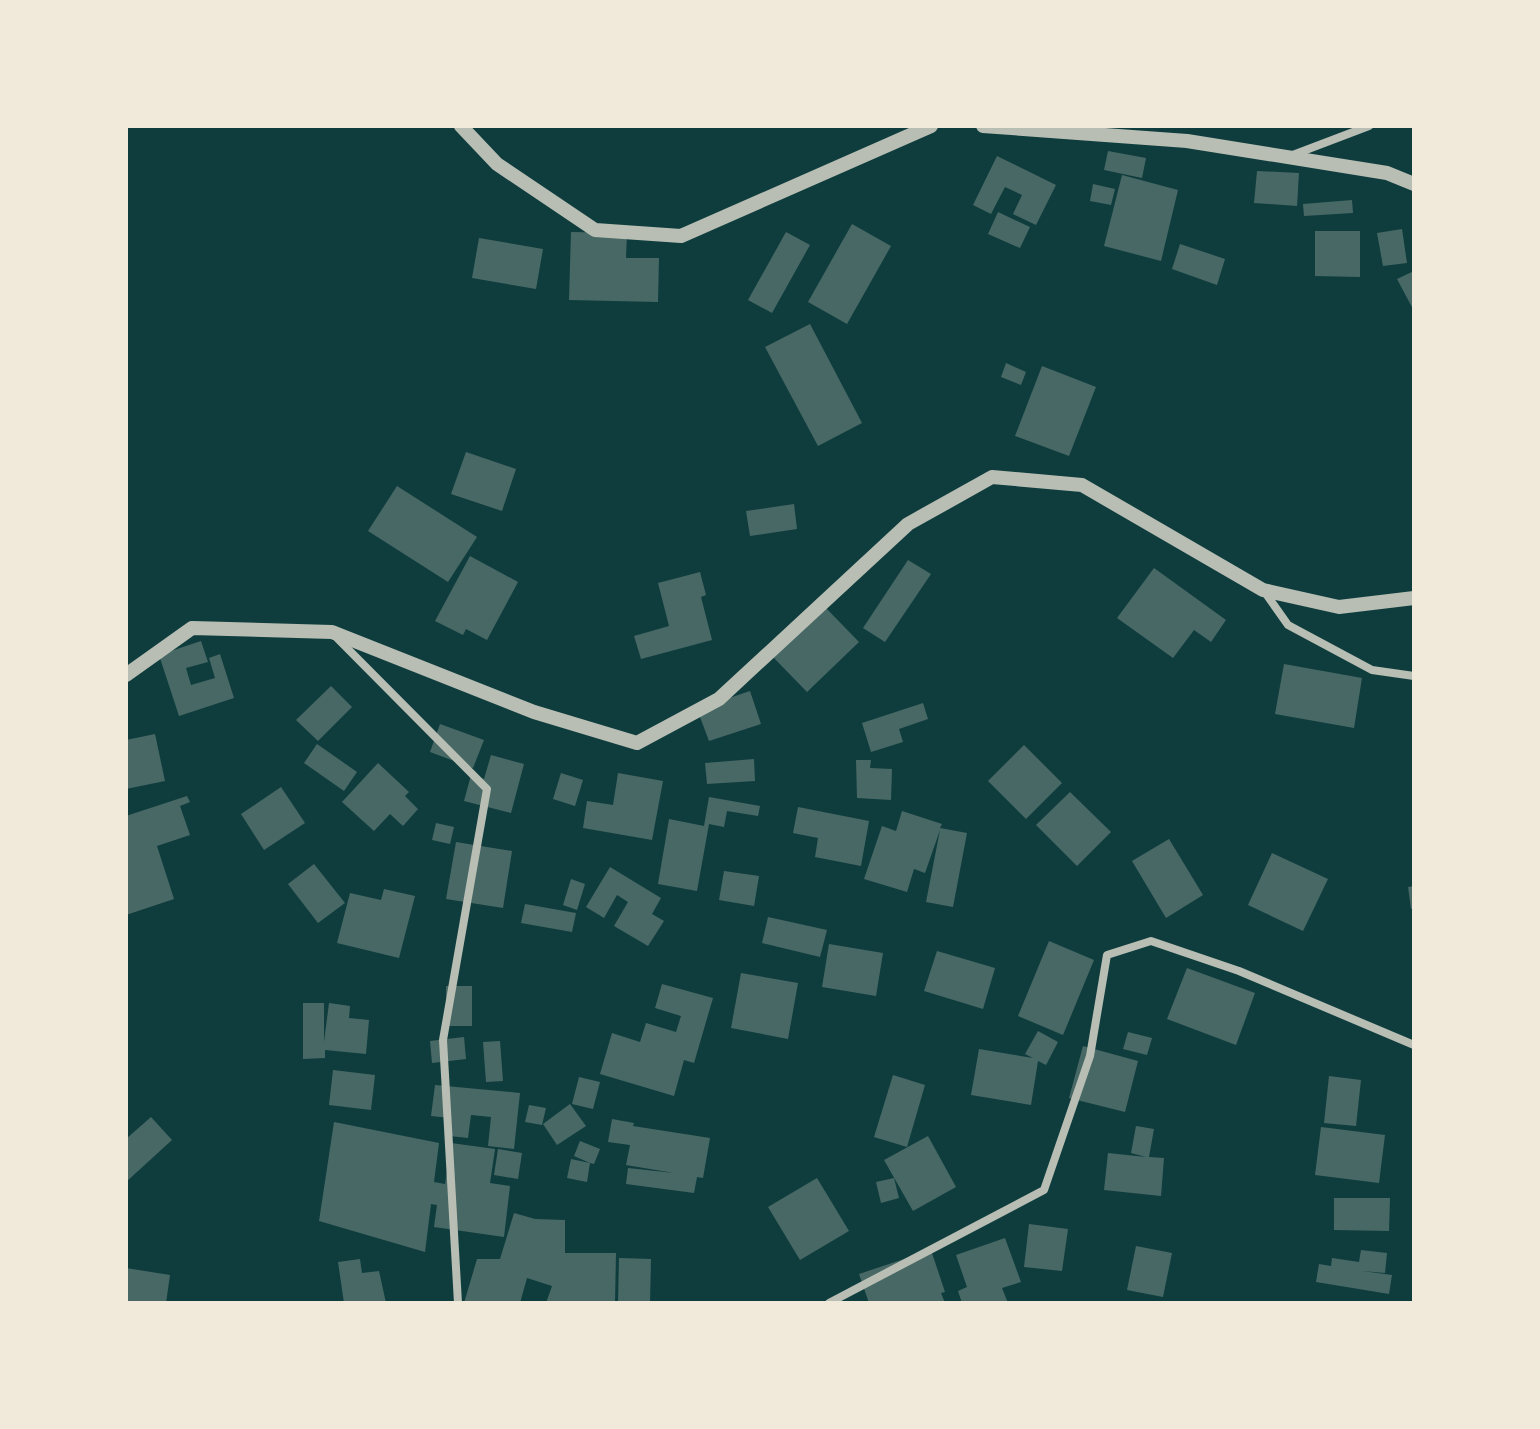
<svg xmlns="http://www.w3.org/2000/svg" width="1540" height="1429" font-family="'Golos Text',sans-serif">
<rect width="100%" height="100%" fill="#0f3d3e"/>
<g fill="#486865">
<path d="M1108,151L1146,158L1142,178L1104,170Z"/>
<path d="M997,156L1056,185L1036,225L1013,214L1022,195L1005,187L991,214L973,205Z"/>
<path d="M1257,171L1299,173L1297,206L1254,203Z"/>
<path d="M1122,175L1178,190L1161,261L1104,246Z"/>
<path d="M1093,184L1115,189L1111,205L1090,201Z"/>
<path d="M1352,200L1353,213L1304,216L1303,204Z"/>
<path d="M998,212L1030,227L1020,248L988,234Z"/>
<path d="M852,224L891,246L847,324L808,302Z"/>
<path d="M1402,229L1407,263L1383,266L1377,233Z"/>
<path d="M1315,231H1360V277L1315,276Z"/>
<path d="M571,232L627,233L626,258H659L658,302L569,300Z"/>
<path d="M786,232L810,245L772,313L748,300Z"/>
<path d="M479,238L543,249L536,289L472,278Z"/>
<path d="M1180,244L1225,259L1217,285L1172,269Z"/>
<path d="M1414,271V311L1397,279Z"/>
<path d="M810,324L862,423L818,446L765,347Z"/>
<path d="M1006,363L1026,372L1021,385L1001,377Z"/>
<path d="M1042,366L1096,387L1069,456L1015,436Z"/>
<path d="M466,452L516,469L502,511L451,494Z"/>
<path d="M397,486L477,537L448,582L368,531Z"/>
<path d="M794,504L797,529L750,536L746,511Z"/>
<path d="M470,556L518,582L487,640L466,629L463,635L435,621Z"/>
<path d="M908,560L931,574L885,642L863,628Z"/>
<path d="M1154,568L1226,620L1211,642L1194,630L1173,658L1117,618Z"/>
<path d="M700,572L706,595L701,597L712,640L641,659L634,636L669,626L658,583Z"/>
<path d="M825,607L859,642L807,692L773,657Z"/>
<path d="M201,641L208,662L186,668L191,685L215,678L209,658L220,654L234,698L179,716L159,655Z"/>
<path d="M1284,664L1362,678L1354,728L1275,714Z"/>
<path d="M331,686L352,707L318,741L296,720Z"/>
<path d="M750,691L761,724L709,741L697,709Z"/>
<path d="M923,703L928,719L899,729L903,742L871,752L862,723Z"/>
<path d="M440,724L484,740L473,768L430,752Z"/>
<path d="M155,734L165,781L126,789V740Z"/>
<path d="M317,744L357,772L344,791L304,763Z"/>
<path d="M1024,745L1062,783L1026,819L988,781Z"/>
<path d="M491,755L524,764L511,813L464,801L471,775L484,779Z"/>
<path d="M754,759L755,781L707,784L705,763Z"/>
<path d="M856,760H871L870,768L892,769L891,800L857,798Z"/>
<path d="M378,763L409,792L405,796L418,809L403,826L390,814L374,831L342,802Z"/>
<path d="M561,773L583,780L575,806L553,799Z"/>
<path d="M618,773L663,781L652,840L583,828L587,801L613,805Z"/>
<path d="M281,787L305,823L264,850L241,814Z"/>
<path d="M1070,792L1111,832L1077,866L1036,825Z"/>
<path d="M187,796L190,802L180,806L190,835L157,846L174,899L126,915V816Z"/>
<path d="M709,797L760,806L758,816L727,811L724,827L709,824L697,891L658,884L669,819L704,826Z"/>
<path d="M798,807L869,821L861,866L815,857L818,838L793,833Z"/>
<path d="M902,811L942,824L940,828L967,833L953,907L926,902L940,830L925,873L914,869L907,892L864,879L882,826L896,831Z"/>
<path d="M436,823L454,827L450,844L432,840Z"/>
<path d="M1169,839L1203,895L1166,918L1132,861Z"/>
<path d="M456,842L512,851L503,908L446,899Z"/>
<path d="M1272,853L1328,879L1303,931L1248,905Z"/>
<path d="M314,864L345,903L318,923L288,884Z"/>
<path d="M610,867L661,898L652,914L664,921L648,946L614,926L628,902L617,895L604,918L586,907Z"/>
<path d="M724,871L759,876L754,906L719,900Z"/>
<path d="M571,879L585,884L577,910L563,905Z"/>
<path d="M1414,886V908L1411,909L1408,887Z"/>
<path d="M384,889L415,896L399,958L337,943L350,893L381,900Z"/>
<path d="M525,904L576,913L572,932L521,923Z"/>
<path d="M768,917L827,930L820,957L762,943Z"/>
<path d="M1049,941L1094,960L1063,1035L1018,1016Z"/>
<path d="M829,944L883,953L876,996L822,987Z"/>
<path d="M937,951L995,968L983,1009L924,991Z"/>
<path d="M1187,968L1255,993L1236,1045L1167,1019Z"/>
<path d="M741,973L798,983L788,1039L731,1028Z"/>
<path d="M662,984L713,998L694,1063L684,1060L674,1096L600,1074L612,1033L640,1042L646,1023L676,1032L681,1016L655,1008Z"/>
<rect x="446" y="986" width="26" height="40"/>
<path d="M303,1003H324V1042L329,1003L350,1006L349,1018L369,1020L366,1054L325,1050V1058L303,1059Z"/>
<path d="M1038,1031L1058,1042L1046,1065L1038,1061L1031,1105L971,1095L979,1049L1033,1058L1025,1054Z"/>
<path d="M1128,1032L1152,1038L1147,1055L1123,1049Z"/>
<path d="M464,1037L466,1059L432,1063L430,1041Z"/>
<path d="M500,1041L503,1081L486,1082L483,1042Z"/>
<path d="M1083,1046L1138,1061L1125,1112L1069,1098Z"/>
<path d="M333,1070L375,1075L371,1110L329,1105Z"/>
<path d="M893,1075L925,1085L907,1147L874,1137Z"/>
<path d="M1329,1076L1361,1080L1356,1126L1324,1123Z"/>
<path d="M579,1077L600,1082L593,1109L572,1104Z"/>
<path d="M435,1085L520,1093L514,1149L488,1146L491,1117L471,1115L468,1138L449,1136L451,1118L431,1116Z"/>
<path d="M570,1104L586,1126L557,1145L543,1124Z"/>
<path d="M529,1105L546,1108L542,1125L525,1122Z"/>
<path d="M151,1117L172,1140L126,1182V1139Z"/>
<path d="M612,1119L634,1123L633,1126L710,1138L703,1178L697,1177L694,1193L626,1184L628,1168L674,1173L626,1165L630,1145L608,1142Z"/>
<path d="M334,1122L439,1143L434,1182L445,1184L451,1143L495,1149L490,1183L510,1186L504,1237L434,1227L437,1205L431,1204L425,1252L319,1221Z"/>
<path d="M1136,1126L1154,1129L1149,1157L1164,1158L1161,1196L1104,1190L1108,1153L1146,1157L1131,1153Z"/>
<path d="M1321,1127L1385,1135L1379,1183L1315,1175Z"/>
<path d="M928,1136L956,1187L913,1211L884,1160Z"/>
<path d="M580,1141L600,1149L594,1164L590,1163L587,1182L567,1178L571,1159L590,1163L574,1156Z"/>
<path d="M498,1149L522,1153L518,1179L494,1175Z"/>
<path d="M817,1178L849,1231L800,1260L768,1207Z"/>
<path d="M894,1178L899,1198L881,1203L876,1182Z"/>
<path d="M1334,1198H1390L1389,1231L1334,1230Z"/>
<path d="M514,1213L535,1219L565,1220V1253H616L615,1303H546L552,1286L527,1278L520,1303H464L477,1259H500Z"/>
<path d="M1029,1224L1068,1229L1062,1271L1024,1267Z"/>
<path d="M1005,1238L1021,1282L1002,1288L1008,1303H962L958,1291L967,1287L956,1255Z"/>
<path d="M1136,1246L1172,1253L1163,1297L1127,1290Z"/>
<path d="M931,1250L945,1292L941,1293L945,1303H869L859,1274Z"/>
<path d="M1361,1250L1387,1253L1385,1273L1362,1271L1392,1275L1389,1294L1316,1282L1319,1264L1331,1266L1332,1258L1359,1262Z"/>
<path d="M619,1258L651,1259L650,1303H618Z"/>
<path d="M360,1259L362,1273L379,1271L386,1303H344L338,1262Z"/>
<path d="M126,1268L170,1275L166,1303H126Z"/>
</g>
<g fill="none" stroke-linecap="round" stroke-linejoin="round">
<g stroke="#b8beb3" stroke-width="8">
<path d="M1290,156L1369,126"/>
<path d="M1264,591L1288,625L1372,670L1414,676"/>
<path d="M338,639L487,789L443,1040L458,1303"/>
<path d="M829,1303L1044,1190L1090,1056L1107,955L1151,941L1239,971L1414,1045"/>
</g>
<g stroke="#b8beb3" stroke-width="14">
<path d="M461,126L497,164L595,230L681,236L931,126"/>
<path d="M983,126L1187,141L1387,173L1414,184"/>
<path d="M126,675L192,628L332,632L534,712L637,743L719,699L908,524L992,477L1082,485L1263,590L1339,607L1414,598"/>
</g>
</g>
<rect width="1540" height="1429" fill="none" stroke="#f1e9da" stroke-width="256"/>
</svg>
